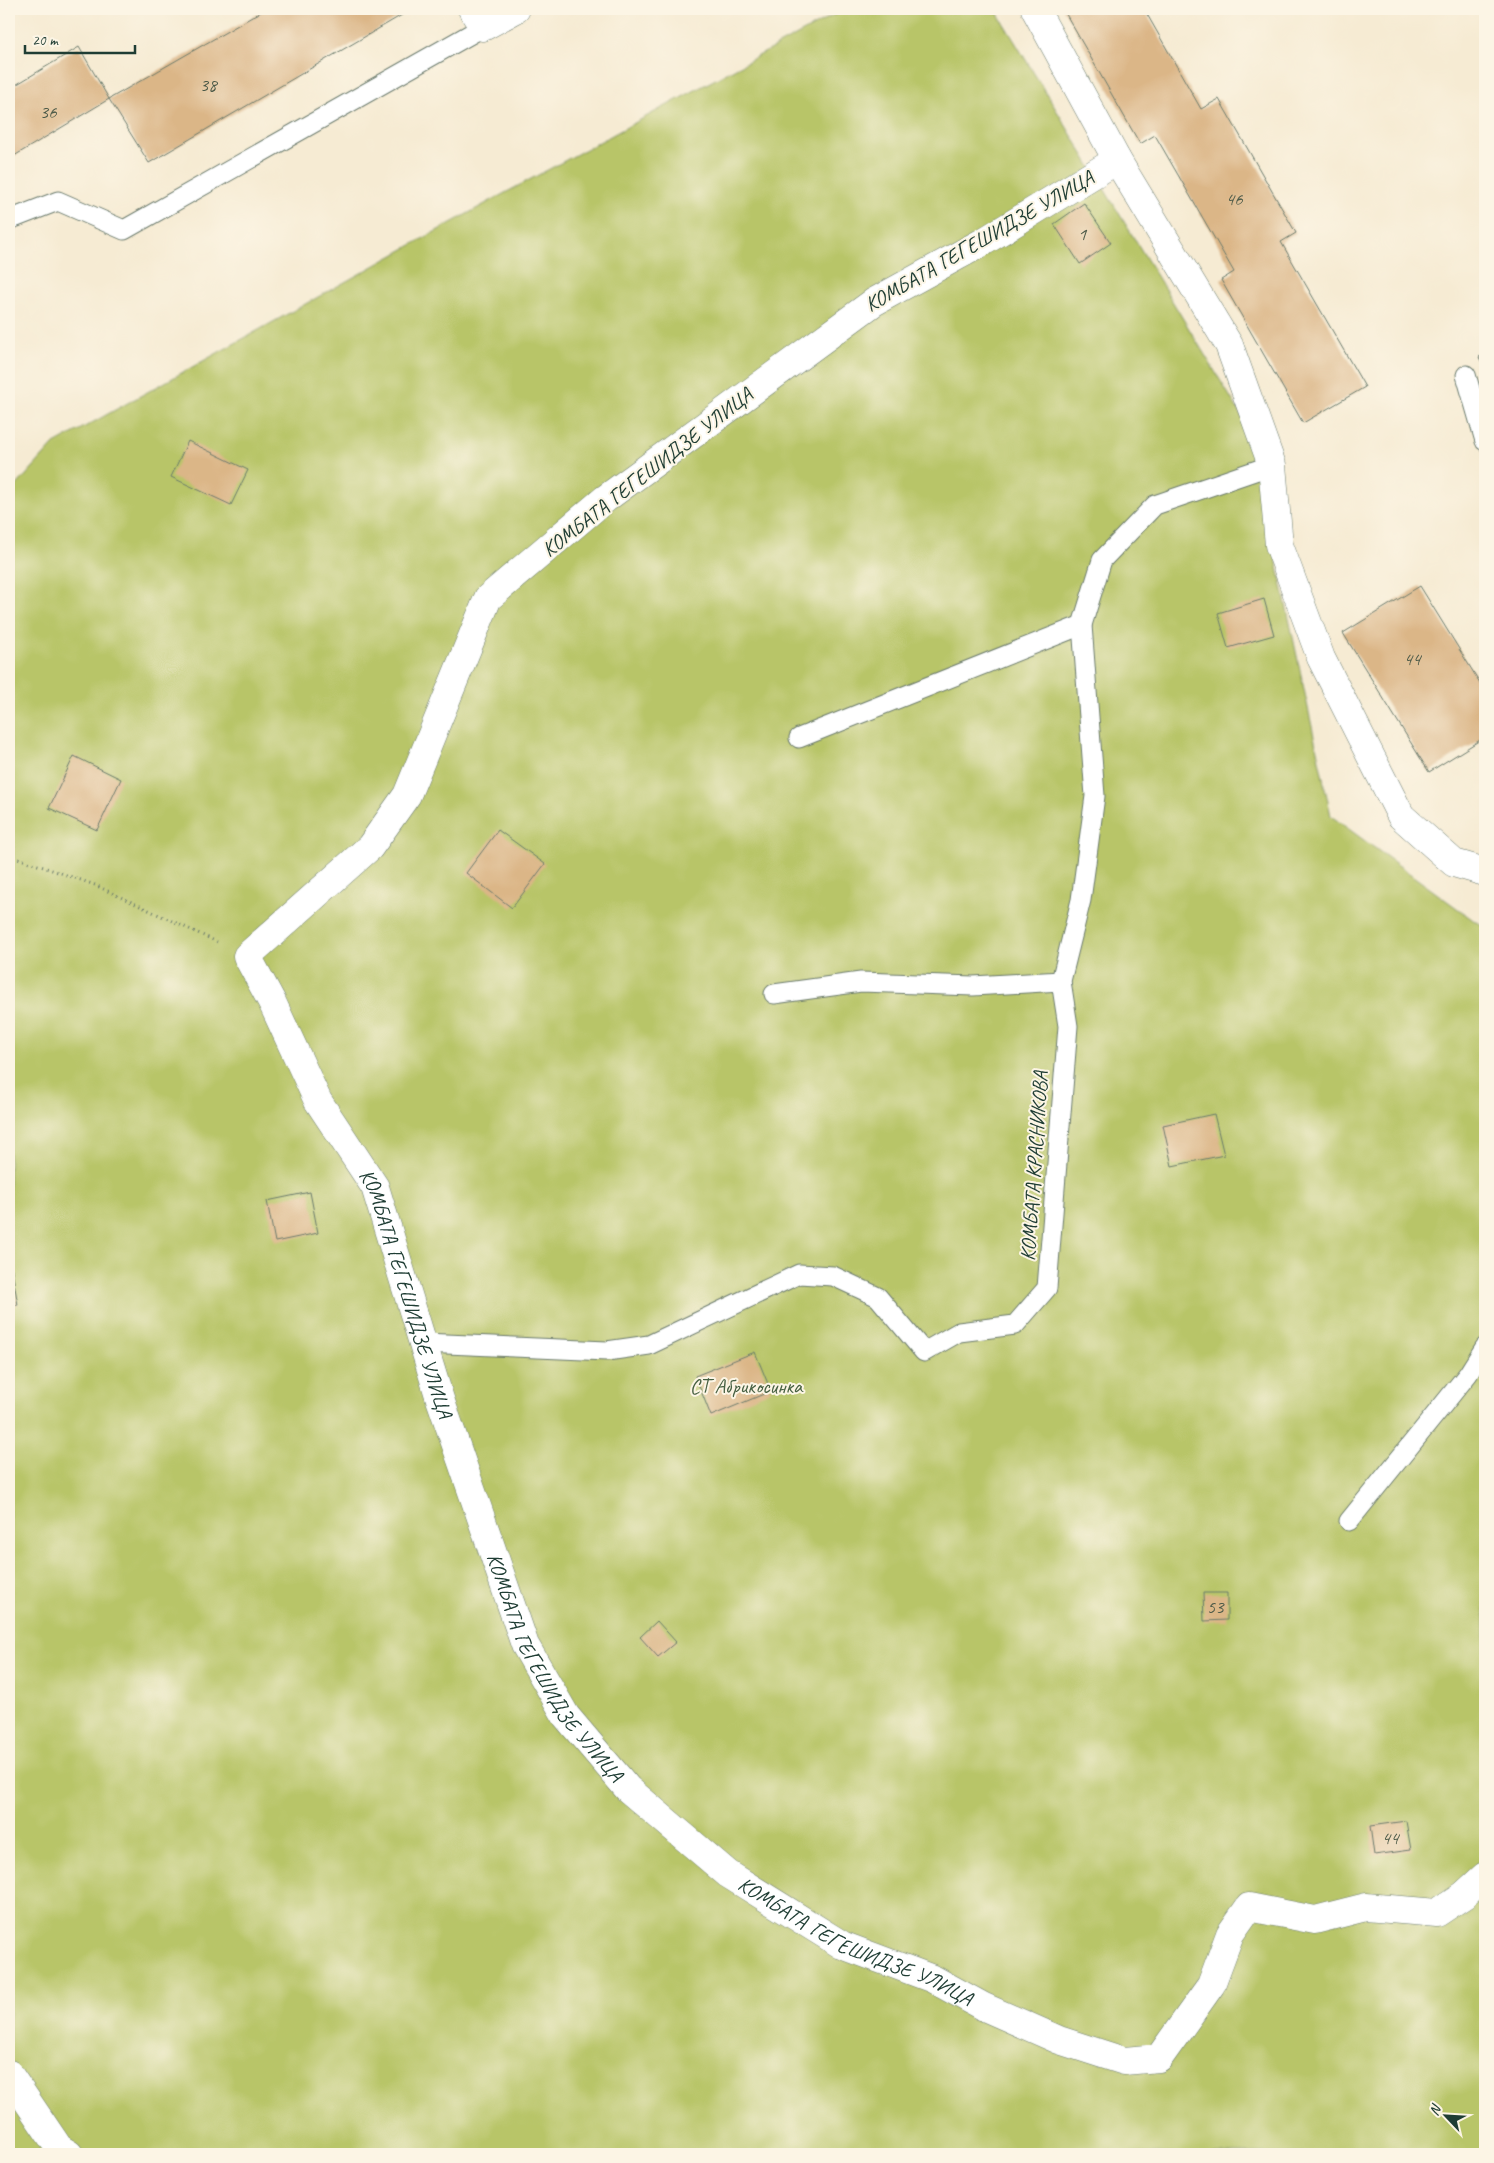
<svg xmlns="http://www.w3.org/2000/svg" width="1494" height="2163" font-family="Caveat,sans-serif">
<rect width="100%" height="100%" fill="#fcf5e5"/>
<filter id="ink" filterUnits="userSpaceOnUse"><feTurbulence type="fractalNoise" baseFrequency=".02" numOctaves="2"/><feDisplacementMap in="SourceGraphic" scale="10" xChannelSelector="R" yChannelSelector="G"/><feConvolveMatrix kernelMatrix="1 2 1 2 8 2 1 2 1" color-interpolation-filters="sRGB"/></filter>
<filter id="wash" filterUnits="userSpaceOnUse"><feTurbulence type="fractalNoise" baseFrequency=".0096" numOctaves="4" result="noise"/><feDisplacementMap in="SourceGraphic" scale="20" xChannelSelector="R" yChannelSelector="G"/><feGaussianBlur stdDeviation="1.12" result="paint"/><feColorMatrix in="noise" values="0 0 0 0 0 0 0 0 0 0 0 0 0 0 0 0 0 1.4 0 .05"/><feComposite in="paint" operator="in"/></filter>
<g filter="url(#wash)">
<rect width="100%" height="100%" fill="#f6ebd3"/>
<path fill="#b8c567" stroke="#6c814e" d="M845,9H995L1248,426L1331,816L1476,922L1485,926V2154H9V494L54,444L494,199Z"/>
<g id="blocks">
<g fill="#dbb687">
<path d="M266,9H405L407,12L149,163L109,99Z"/>
<path d="M1063,9H1144L1201,109L1219,99L1296,233L1281,242L1365,387L1303,423L1221,280L1234,272L1155,135L1140,144Z"/>
<path d="M79,47L109,99L9,159V89Z"/>
<path d="M1084,203L1111,243L1080,264L1054,224Z"/>
<path d="M1485,354V369L1479,357Z"/>
<path d="M188,441L248,470L231,505L171,477Z"/>
<path d="M1420,586L1485,691V737L1429,772L1343,633Z"/>
<path d="M1264,599L1274,635L1228,648L1218,613Z"/>
<path d="M74,756L121,779L97,830L49,808Z"/>
<path d="M498,830L545,864L512,908L466,873Z"/>
<path d="M1214,1114L1224,1155L1172,1166L1163,1125Z"/>
<path d="M310,1192L318,1233L275,1242L267,1201Z"/>
<path d="M9,1253L18,1305L9,1306Z"/>
<path d="M755,1352L771,1391L711,1416L695,1376Z"/>
<path d="M1203,1593H1227V1620L1204,1621Z"/>
<path d="M657,1621L676,1642L658,1657L640,1637Z"/>
<path d="M1406,1821L1411,1850L1374,1855L1370,1826Z"/>
</g>
</g>
</g>
<g filter="url(#ink)">
<use href="#blocks" fill-opacity="0" stroke="#6a7a6c" stroke-width="1"/>
<g fill="none" stroke-linecap="round" stroke-linejoin="round">
<defs>
<g id="service">
<path d="M9,220L58,201L124,230L483,27"/>
<path d="M1466,375L1485,441"/>
<path d="M799,738L1082,625"/>
<path d="M774,994L861,982L973,986L1061,981"/>
<path d="M423,1343L607,1351L649,1345L799,1274L833,1276L878,1297L924,1352L959,1332L1015,1325L1047,1288L1068,1026L1061,981L1081,900L1095,796L1082,625L1102,560L1155,505L1272,465"/>
<path d="M1349,1521L1468,1374L1485,1347"/>
</g>
<g id="minor">
<path d="M472,9L483,27L516,9"/>
<path d="M1035,9L1117,160L1229,345L1272,465L1279,545L1321,658L1401,816L1454,863L1485,872"/>
<path id="s1" d="M1117,160L983,242L874,302L605,499L488,598L407,795L370,847L247,956L272,1002L318,1101L375,1187L440,1399L525,1645L566,1716L628,1789L728,1874L842,1945L933,1979L982,2006L1059,2040L1124,2061L1159,2058L1211,1985L1230,1934L1249,1907L1315,1920L1366,1907L1437,1913L1464,1895L1485,1876"/>
<path d="M9,2074L59,2148L69,2154"/>
</g>
</defs>
<use href="#service" stroke="#6a7a6c" stroke-width="21"/>
<use href="#minor" stroke="#6a7a6c" stroke-width="29"/>
<g stroke="#6a7a6c" stroke-width="3" stroke-dasharray="1 4" stroke-linecap="butt">
<path d="M1470,9L1485,11"/>
<path d="M9,855L95,885L217,942"/>
</g>
<use href="#service" stroke="#fff" stroke-width="19"/>
<use href="#minor" stroke="#fff" stroke-width="28"/>
</g>
</g>
<g text-anchor="middle" dominant-baseline="central" stroke-width="4" stroke-linejoin="round" paint-order="stroke">
<g font-size="19" fill="#4e5b49">
<text x="208" y="85">38</text>
<text x="48" y="112">36</text>
<text x="1234" y="199">46</text>
<text x="1082" y="234">1</text>
<text x="1412" y="659">44</text>
<text x="1215" y="1607">53</text>
<text x="1390" y="1838">44</text>
</g>
<g font-size="21" fill="#1f3d34" stroke="#fcf5e5">
<text transform="translate(979 241) rotate(-30)">КОМБАТА ГЕГЕШИДЗЕ УЛИЦА</text>
<text transform="translate(647 472) rotate(-38)">КОМБАТА ГЕГЕШИДЗЕ УЛИЦА</text>
<text transform="translate(1034 1166) rotate(-86)">КОМБАТА КРАСНИКОВА</text>
<text stroke="none"><textPath href="#s1" startOffset="1585">КОМБАТА ГЕГЕШИДЗЕ УЛИЦА</textPath></text>
<text stroke="none"><textPath href="#s1" startOffset="1990">КОМБАТА ГЕГЕШИДЗЕ УЛИЦА</textPath></text>
<text stroke="none"><textPath href="#s1" startOffset="2410">КОМБАТА ГЕГЕШИДЗЕ УЛИЦА</textPath></text>
</g>
<g font-size="21" fill="#455f41" stroke="#fcf5e5">
<text x="746" y="1386">СТ Абрикосинка</text>
</g>
</g>
<rect width="1494" height="2163" fill="none" stroke="#fcf5e5" stroke-width="30"/>
<g transform="translate(1446 2116) rotate(295)" stroke="#fcf5e5" stroke-width="4" paint-order="stroke">
<path d="M0-4L9 19L0 12L-9 19Z" fill="#1f3d34"/>
<text y="-8" font-size="14" font-weight="bold" text-anchor="middle" fill="#1f3d34">N</text>
</g>
<path d="M25 45v8h110v-8" fill="none" stroke="#1f3d34" stroke-width="2.5"/>
<text x="32" y="45" font-size="15" fill="#1f3d34" stroke="#fcf5e5" stroke-width="4" paint-order="stroke">20 m</text>
</svg>
